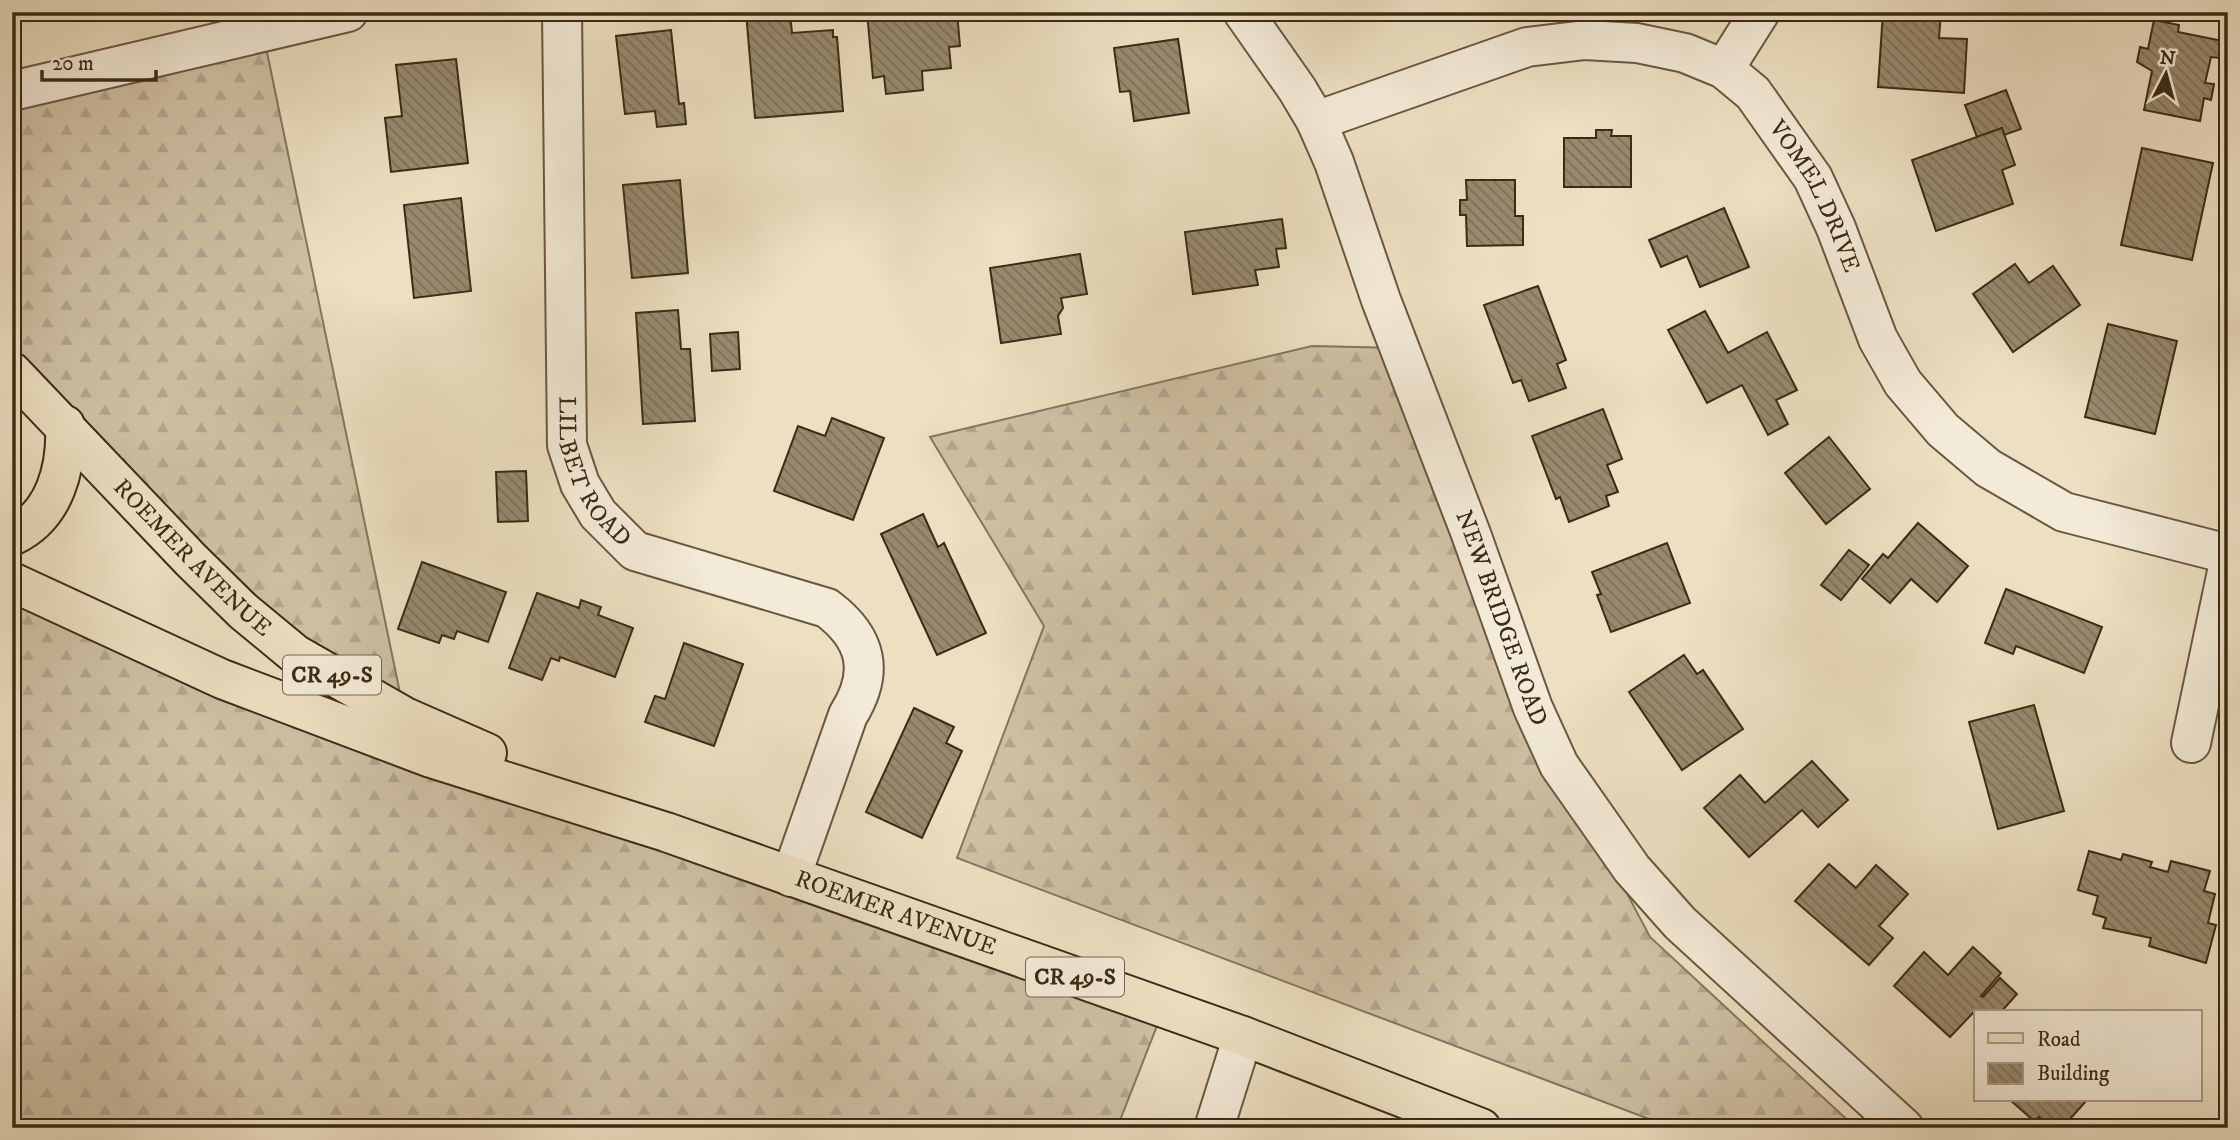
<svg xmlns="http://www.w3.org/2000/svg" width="2240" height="1140" font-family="'IM FELL DW Pica',serif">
<defs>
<pattern id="forest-firs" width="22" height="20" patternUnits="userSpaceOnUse" patternTransform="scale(1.75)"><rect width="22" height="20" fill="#cfc0a4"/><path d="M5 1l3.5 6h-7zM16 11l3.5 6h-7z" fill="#b3a58c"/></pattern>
<pattern id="building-back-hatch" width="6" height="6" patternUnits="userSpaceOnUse" patternTransform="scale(1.75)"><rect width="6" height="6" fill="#98896e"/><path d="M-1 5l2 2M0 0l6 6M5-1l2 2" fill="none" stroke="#7d7059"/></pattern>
</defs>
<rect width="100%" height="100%" fill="#eddfc1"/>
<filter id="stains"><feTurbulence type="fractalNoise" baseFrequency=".00286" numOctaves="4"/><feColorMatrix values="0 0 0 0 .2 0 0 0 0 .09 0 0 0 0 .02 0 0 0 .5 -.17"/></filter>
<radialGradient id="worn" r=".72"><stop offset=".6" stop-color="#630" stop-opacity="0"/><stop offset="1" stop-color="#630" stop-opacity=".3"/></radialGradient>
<g fill="url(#forest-firs)" stroke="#85765c" stroke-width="2">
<path d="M263,33L405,717L295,654L12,372V96Z"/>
<path d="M1312,346L1399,348L1559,765L1650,937L1856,1128H1673L957,858L1044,626L930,437Z"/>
<path d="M12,582L1164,1008L1117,1128H12Z"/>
</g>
<g fill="url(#building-back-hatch)" stroke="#3b2b15" stroke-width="2">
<path d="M746,12H790L792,33L833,30V37H837L843,111L755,118Z"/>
<path d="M867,12H957L960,46L949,47L951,68L922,71L923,90L886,94L884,76L873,78Z"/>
<path d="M1883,12H1941L1939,38L1967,39L1964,93L1878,87Z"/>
<path d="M2154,20L2179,25L2178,32L2223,41L2220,58L2211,57L2205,83L2214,84L2211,100L2204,98L2200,121L2144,110L2152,71L2137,62L2140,47L2148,49Z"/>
<path d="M671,30L679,104L684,103L686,124L657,127L655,111L625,114L616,36Z"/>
<path d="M1178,39L1189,113L1134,121L1130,91L1120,92L1114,48Z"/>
<path d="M456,59L468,163L391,172L385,118L402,116L396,65Z"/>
<path d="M2006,90L2021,129L2004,135L2002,128L1977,137L1965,105Z"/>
<path d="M2002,128L2015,165L2002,170L2013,204L1936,231L1912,160Z"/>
<path d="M1596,130H1612L1611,136H1631V187H1564V138H1596Z"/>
<path d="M2142,148L2213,163L2192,260L2121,245Z"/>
<path d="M680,180L688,273L632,278L623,185Z"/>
<path d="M1466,180H1515V216H1523V245L1467,246L1466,215H1460V200H1467Z"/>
<path d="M461,198L471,291L414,298L404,205Z"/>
<path d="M1724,208L1749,267L1700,287L1687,256L1661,267L1649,240Z"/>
<path d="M1282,219L1286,248L1276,249L1279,267L1255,270L1258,285L1193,294L1185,232Z"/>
<path d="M1080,254L1087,294L1061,298L1063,308L1058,316L1061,334L1001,343L990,268Z"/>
<path d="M2015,264L2029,283L2053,266L2080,305L2013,352L1973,294Z"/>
<path d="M1538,286L1566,360L1557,364L1566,388L1529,401L1521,380L1513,383L1484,305Z"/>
<path d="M678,310L681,349H690L695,421L643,424L636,313Z"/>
<path d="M1705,311L1728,353L1767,332L1797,390L1776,400L1788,424L1768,435L1742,385L1707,403L1668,330Z"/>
<path d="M2108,324L2177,341L2155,434L2085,417Z"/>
<path d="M738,332L740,369L712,371L710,334Z"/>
<path d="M1603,409L1622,459L1607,465L1618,492L1606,496L1609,506L1569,522L1560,497L1556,499L1532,436Z"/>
<path d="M832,418L884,438L853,520L774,491L798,426L825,436Z"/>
<path d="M1829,437L1870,489L1826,524L1785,473Z"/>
<path d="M526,471L528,521L498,522L496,472Z"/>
<path d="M923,514L938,547L944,543L986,633L937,655L881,534Z"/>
<path d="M1918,523L1968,566L1937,602L1911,579L1890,603L1862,579L1883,554L1888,558Z"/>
<path d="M1667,543L1690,603L1611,632L1597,595L1601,594L1592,572Z"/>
<path d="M1849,550L1869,565L1841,600L1821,585Z"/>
<path d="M422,562L506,592L488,642L457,631L454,639L442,635L439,643L398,629Z"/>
<path d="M2006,589L2102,627L2084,673L2016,646L2013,654L1985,643Z"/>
<path d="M537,593L579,608L581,600L601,607L598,615L633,628L615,677L560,657L559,661L551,658L542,680L509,668Z"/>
<path d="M684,643L743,664L714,746L645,722L655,696L665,699Z"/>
<path d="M1684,655L1697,674L1703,670L1743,729L1682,770L1629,692Z"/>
<path d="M2034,705L2064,811L1998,829L1969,722Z"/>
<path d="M914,708L954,727L946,743L962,751L922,838L866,812Z"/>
<path d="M1812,761L1848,800L1818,827L1802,810L1749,857L1704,808L1740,775L1765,803Z"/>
<path d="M2089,851L2121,860L2123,854L2152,862L2150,867L2168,872L2171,861L2210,871L2204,891L2215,894L2208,923L2216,925L2206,963L2149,946L2151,938L2103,928L2106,918L2093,914L2098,896L2078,890Z"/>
<path d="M1829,864L1856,888L1876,865L1908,894L1879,926L1893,938L1869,965L1795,901Z"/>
<path d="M1973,947L2001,973L1981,996L1983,997L2000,978L2017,994L2001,1012H1976V1016L1973,1013L1950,1037L1894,986L1924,952L1948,975Z"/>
<path d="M2010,1100H2087L2062,1128H2051L2039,1117L2034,1121Z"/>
</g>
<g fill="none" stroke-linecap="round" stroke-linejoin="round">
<defs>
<g id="minor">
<path id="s1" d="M562,12L567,445L580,484L598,514L635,551L827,608C867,638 875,672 848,715L791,877"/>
<path id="s2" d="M1243,12L1297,89L1316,121L1334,162L1381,300L1471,534L1533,708L1559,765L1632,869L1680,923L1904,1128"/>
<path d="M1724,69L1760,12"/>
<path d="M12,91L348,12"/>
<path id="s3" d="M1316,121L1527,47L1585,40L1637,43L1685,53L1724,69L1753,93L1813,178L1836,228L1878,339L1903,383L1943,430L1988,468L2064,512L2228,554"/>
<path d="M2191,743L2228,567"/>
<path d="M1214,1128L1243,1036"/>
</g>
<g id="major">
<path id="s4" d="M12,372L191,560L243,611L295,654L405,717L487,753"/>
<path d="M12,536C55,516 67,468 65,425"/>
<path id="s5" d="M12,582L222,679L431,758L666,832L1243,1036L1481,1128"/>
</g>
</defs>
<use href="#minor" stroke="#685840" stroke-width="42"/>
<use href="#major" stroke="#3b2b15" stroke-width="42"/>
<use href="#minor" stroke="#f3ead7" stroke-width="38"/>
<use href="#major" stroke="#eddfc1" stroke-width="38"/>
</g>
<g text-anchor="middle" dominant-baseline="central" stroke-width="7" stroke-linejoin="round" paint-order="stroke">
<g fill="#f3ead7" stroke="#72644f" stroke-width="2">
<rect x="283" y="655.5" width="98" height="39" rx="5"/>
<rect x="1026" y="957.5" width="98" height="39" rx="5"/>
</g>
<g font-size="23" font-weight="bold" fill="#3b2b15">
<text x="332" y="675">CR 49-S</text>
<text x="1075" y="977">CR 49-S</text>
</g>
<g font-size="24" fill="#3b2b15" stroke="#f3ead7">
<text stroke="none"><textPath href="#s3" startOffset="584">VOMEL DRIVE</textPath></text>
<text stroke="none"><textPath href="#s1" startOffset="467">LILBET ROAD</textPath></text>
<text stroke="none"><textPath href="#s4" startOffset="259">ROEMER AVENUE</textPath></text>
<text stroke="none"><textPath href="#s2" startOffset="662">NEW BRIDGE ROAD</textPath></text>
<text stroke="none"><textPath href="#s5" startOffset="945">ROEMER AVENUE</textPath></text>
</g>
</g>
<rect width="2240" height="1140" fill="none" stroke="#eddfc1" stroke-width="42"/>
<rect x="14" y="14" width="2212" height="1112" fill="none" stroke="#3b2b15" stroke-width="3.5"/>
<rect x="21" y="21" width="2198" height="1098" fill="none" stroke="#3b2b15" stroke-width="2"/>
<rect x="1974" y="1010" width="228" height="91" fill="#f3ead7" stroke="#a99e89" stroke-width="2"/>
<rect x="1988" y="1033" width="35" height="10" fill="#eddfc1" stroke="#a99e89" stroke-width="2"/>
<text x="2037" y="1046" font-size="21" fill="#3b2b15">Road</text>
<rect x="1988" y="1063" width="35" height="21" fill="url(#building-back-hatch)" stroke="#a99e89" stroke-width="2"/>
<text x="2037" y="1080" font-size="21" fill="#3b2b15">Building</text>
<g transform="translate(2166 74) rotate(6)" stroke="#f3ead7" stroke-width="5" paint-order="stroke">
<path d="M0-5L12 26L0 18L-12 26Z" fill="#3b2b15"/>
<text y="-10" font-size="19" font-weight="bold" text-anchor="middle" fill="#3b2b15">N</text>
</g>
<path d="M42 70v10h114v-10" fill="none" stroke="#3b2b15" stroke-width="3.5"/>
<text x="52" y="70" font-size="21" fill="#3b2b15" stroke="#f3ead7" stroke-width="5" paint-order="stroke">20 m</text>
<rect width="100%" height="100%" filter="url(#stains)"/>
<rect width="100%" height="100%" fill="url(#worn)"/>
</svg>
